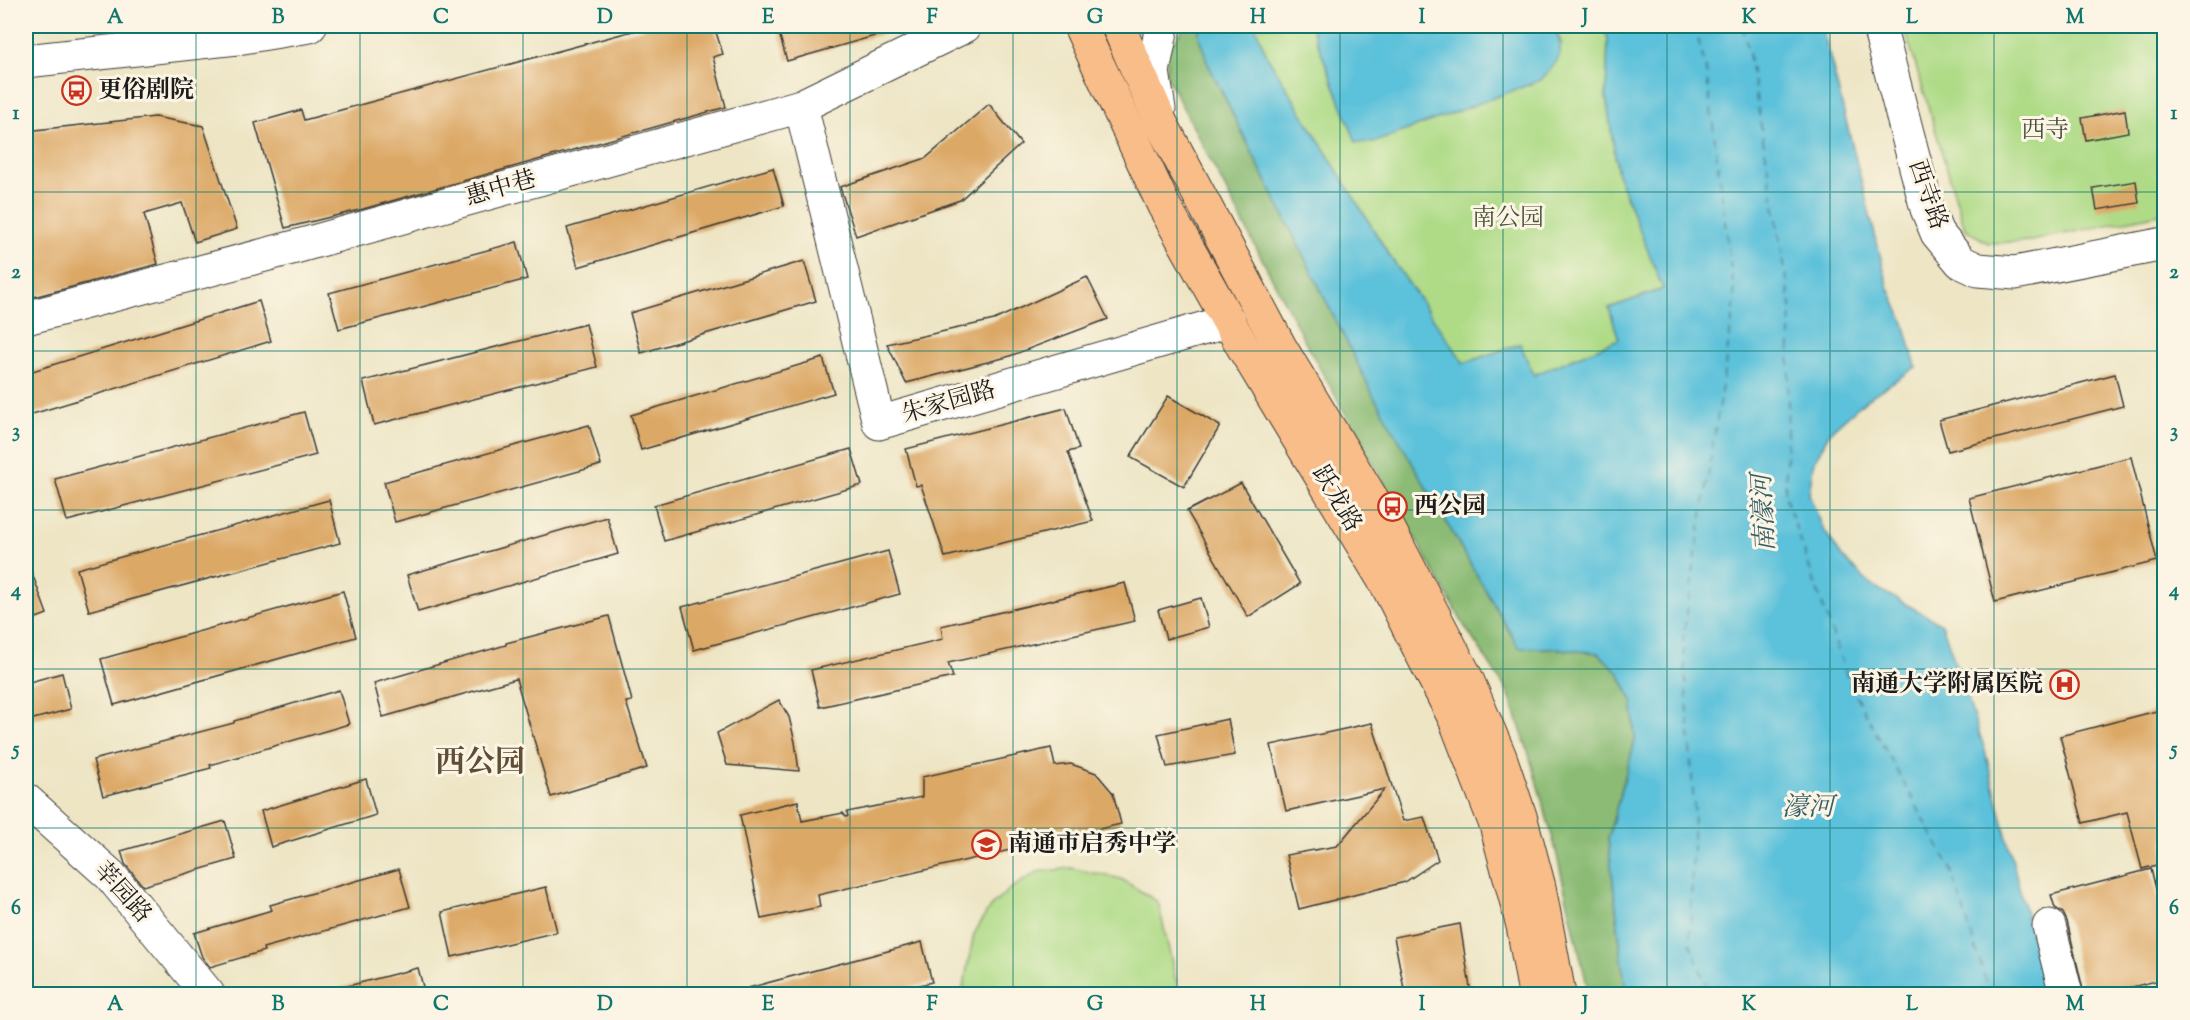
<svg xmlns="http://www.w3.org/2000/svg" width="2190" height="1020" font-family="'Sorts Mill Goudy','Noto Serif SC',serif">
<rect width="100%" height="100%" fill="#fcf5e5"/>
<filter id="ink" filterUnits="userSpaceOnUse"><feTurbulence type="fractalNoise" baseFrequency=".0167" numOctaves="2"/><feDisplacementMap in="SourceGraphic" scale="12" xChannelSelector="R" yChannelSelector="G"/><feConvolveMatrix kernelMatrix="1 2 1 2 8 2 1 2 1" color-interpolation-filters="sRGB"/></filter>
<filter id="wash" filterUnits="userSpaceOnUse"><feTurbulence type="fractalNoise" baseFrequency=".008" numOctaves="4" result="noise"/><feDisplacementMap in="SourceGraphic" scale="24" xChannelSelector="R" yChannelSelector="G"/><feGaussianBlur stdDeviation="1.35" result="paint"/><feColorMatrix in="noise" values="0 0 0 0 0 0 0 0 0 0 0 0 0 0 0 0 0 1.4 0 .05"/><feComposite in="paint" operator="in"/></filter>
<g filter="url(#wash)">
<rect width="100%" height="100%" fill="#ede5c4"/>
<g fill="#afdb87" stroke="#667c52" stroke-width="1.5">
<path d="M1255,26H1311L1356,141L1562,44L1554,26H1602L1608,38L1606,96L1618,175L1663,289L1609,308L1619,339L1534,375L1520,344L1464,363L1389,255L1267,56Z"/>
<path d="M1904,26H2164V213L2031,241L1988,243L1965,229Z"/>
<path d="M1071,868L1121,879L1158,902L1179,994H965L963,988L974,934L990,907L1010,889L1037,872Z"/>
</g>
<path fill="#8bbb74" stroke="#546c48" stroke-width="1.5" d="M1185,26H1199V36L1208,64L1373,395L1519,648H1552L1598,653L1619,673L1633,703L1635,741L1608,838L1626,994H1589L1555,847L1528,751L1508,692L1465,627L1309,349L1166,75L1168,49Z"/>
<g fill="#5cc1da" stroke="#3c6e7b" stroke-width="1.5">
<path d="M1199,26H1255L1267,56L1389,255L1464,363L1520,344L1534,375L1619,339L1609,308L1663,289L1618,175L1606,96L1608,38L1602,26H1822L1888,286L1904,323L1916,367L1867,399L1830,432L1813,465L1809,495L1824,530L1843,558L1871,585L1942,624L1984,747L2046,994H1626L1608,838L1635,741L1633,703L1619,673L1598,653L1552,648H1519L1373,395L1208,64L1199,36Z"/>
<path d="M1311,26H1554C1566,55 1561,57 1541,80L1373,143L1356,142Z"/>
</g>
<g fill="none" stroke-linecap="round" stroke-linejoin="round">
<g stroke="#365e68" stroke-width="1.5" stroke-dasharray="8 6" stroke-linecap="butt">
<path d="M1695,26L1706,70L1735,301L1683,639L1694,807L1690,943L1710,994"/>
<path d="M1742,26L1749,54L1791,306L1785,496L1850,685L1950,867L1990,994"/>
</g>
</g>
<g id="blocks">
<g fill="#dca866">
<path d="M651,26H714L723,54L713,57L726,107L363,209L285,228L255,123L301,110L304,120Z"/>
<path d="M777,26H891L892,31L787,61Z"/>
<path d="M989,104L1021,144L960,200L856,236L840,187L926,158Z"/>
<path d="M2125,110L2128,132L2086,140L2082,118Z"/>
<path d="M155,117L203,126L237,229L195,242L182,203L144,214L158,264L26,299V131Z"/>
<path d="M773,168L784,206L578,267L567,228Z"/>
<path d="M2136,181L2139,203L2097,210L2093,188Z"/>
<path d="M517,242L527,279L339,329L329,293Z"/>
<path d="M804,261L816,301L641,353L630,313Z"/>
<path d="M1087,277L1108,319L1007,357L906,383L887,344L994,320Z"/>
<path d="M259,301L271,341L26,416V373Z"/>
<path d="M586,324L597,367L374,425L363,381Z"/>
<path d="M823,358L834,393L641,450L631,415Z"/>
<path d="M2115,374L2123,406L1948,451L1939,420Z"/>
<path d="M1168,396L1220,426L1184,487L1130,457Z"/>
<path d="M1066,408L1079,449L1068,452L1093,521L945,557L921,485L916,486L906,449Z"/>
<path d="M304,412L316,455L67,521L55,479Z"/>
<path d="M589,425L601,465L395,522L384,482Z"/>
<path d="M851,449L862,485L664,541L654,505Z"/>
<path d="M2131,457L2157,561L1995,602L1969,498Z"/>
<path d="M1241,483L1300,584L1248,617L1187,511Z"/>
<path d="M329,500L340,543L89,611L77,569Z"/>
<path d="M607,517L618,554L418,612L407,575Z"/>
<path d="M888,551L900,594L694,650L682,607Z"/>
<path d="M26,562H28L47,614L26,622Z"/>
<path d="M1125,583L1135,621L948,663L953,677L820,707L811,670L943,639L941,626Z"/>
<path d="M343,591L356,637L114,705L101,659Z"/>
<path d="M1201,598L1209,627L1166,639L1158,610Z"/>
<path d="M609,616L632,701L626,702L647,768L551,797L516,679L383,717L374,683L506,645V643Z"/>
<path d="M62,673L71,709L26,721V683Z"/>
<path d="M339,690L349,724L210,765L211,768L103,796L93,760L234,723V721Z"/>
<path d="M779,700L789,717L795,742L799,771L727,765L717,733Z"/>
<path d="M2164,709V863L2142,869L2127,812L2083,823L2060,736Z"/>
<path d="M1228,719L1235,755L1167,767L1158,734Z"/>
<path d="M1372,723L1403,821L1424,817L1438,860L1405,882L1299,909L1286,855L1337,846L1385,789L1286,811L1271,745Z"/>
<path d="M1051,748L1055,766L1071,764L1096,773L1113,793L1121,824L818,895L820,907L761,919L740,815L798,801L802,821L843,813L846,817L848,816L847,812L922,797V777Z"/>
<path d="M366,779L376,815L271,847L261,811Z"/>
<path d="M225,821L236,859L143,886L125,864L121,851Z"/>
<path d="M399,869L410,907L263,948L264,951L210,967L202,957L194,933L272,910L270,905Z"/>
<path d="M2151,869L2164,921V979L2104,994H2084L2067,921L2063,913L2055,908L2051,895Z"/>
<path d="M546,887L557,932L452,957L442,912Z"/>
<path d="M1460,924L1471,994H1405L1394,937Z"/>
<path d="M922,942L932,982L884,994H749L748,988Z"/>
<path d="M418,968L425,994H341L340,988Z"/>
</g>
</g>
</g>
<g filter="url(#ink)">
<use href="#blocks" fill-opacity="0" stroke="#3b3a35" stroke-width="1.5"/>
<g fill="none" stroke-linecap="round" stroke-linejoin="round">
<defs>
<g id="minor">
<path d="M1879,26L1927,209L1937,233L1961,262L1978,270L2015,273L2164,244"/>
<path d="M26,61L237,38L310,26"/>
<path d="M801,106L879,423L1229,321"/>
<path d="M1159,109L1153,72L1162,26"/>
<path d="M26,318L295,247L801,106L965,26"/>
<path d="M26,800L110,875L208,994"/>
<path d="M2049,926L2066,994"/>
</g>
<g id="major">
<path d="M1080,26L1164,206L1243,347L1388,587L1455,719L1496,825L1523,926L1535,994"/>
<path d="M1118,26L1161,123L1280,347L1381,514L1466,677L1500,757L1520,816L1539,887L1559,994"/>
</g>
</defs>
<use href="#minor" stroke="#3b3a35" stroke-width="35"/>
<use href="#major" stroke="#3b3a35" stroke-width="35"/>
<use href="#minor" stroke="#fff" stroke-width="33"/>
<use href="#major" stroke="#f8bd89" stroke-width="33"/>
</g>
</g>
<path fill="none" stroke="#0f766e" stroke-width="1.5" stroke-opacity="0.55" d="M196,26V994M360,26V994M523,26V994M687,26V994M850,26V994M1013,26V994M1177,26V994M1340,26V994M1503,26V994M1667,26V994M1830,26V994M1994,26V994M26,192H2164M26,351H2164M26,510H2164M26,669H2164M26,828H2164"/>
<defs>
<symbol id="bus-ring" viewBox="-11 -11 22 22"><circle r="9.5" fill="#fcf5e5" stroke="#c8321e" stroke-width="1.5"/><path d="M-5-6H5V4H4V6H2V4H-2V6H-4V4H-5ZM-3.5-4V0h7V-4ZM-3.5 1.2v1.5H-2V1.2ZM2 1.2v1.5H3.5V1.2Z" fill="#c8321e"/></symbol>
<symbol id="hospital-ring" viewBox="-11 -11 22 22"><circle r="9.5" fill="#fcf5e5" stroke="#c8321e" stroke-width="1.5"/><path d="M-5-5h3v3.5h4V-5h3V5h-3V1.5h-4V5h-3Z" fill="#c8321e"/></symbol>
<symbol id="school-ring" viewBox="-11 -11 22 22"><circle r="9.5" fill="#fcf5e5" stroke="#c8321e" stroke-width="1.5"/><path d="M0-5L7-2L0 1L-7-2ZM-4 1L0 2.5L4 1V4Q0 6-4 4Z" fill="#c8321e"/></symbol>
</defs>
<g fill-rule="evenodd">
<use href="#bus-ring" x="60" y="74" width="33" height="33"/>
<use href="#bus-ring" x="1376" y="490" width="33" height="33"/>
<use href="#hospital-ring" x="2048" y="668" width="33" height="33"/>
<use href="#school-ring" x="970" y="828" width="33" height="33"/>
</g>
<g text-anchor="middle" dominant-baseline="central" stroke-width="6" stroke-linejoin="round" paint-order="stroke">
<g font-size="24" font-weight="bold" fill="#1c1c1c" stroke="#fcf5e5" text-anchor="start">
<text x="98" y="91">更俗剧院</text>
<text x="1414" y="507">西公园</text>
<text x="2043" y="685" text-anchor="end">南通大学附属医院</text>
<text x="1008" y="845">南通市启秀中学</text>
</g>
<g font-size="24" fill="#48553c" stroke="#fcf5e5">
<text x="2045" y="131">西寺</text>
<text x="1508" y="219">南公园</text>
</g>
<g font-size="24" fill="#1c1c1c" stroke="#fcf5e5">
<text transform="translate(501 189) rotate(-16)">惠中巷</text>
<text transform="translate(1927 195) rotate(71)">西寺路</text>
<text transform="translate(949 403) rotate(-16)">朱家园路</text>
<text transform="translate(1336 499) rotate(59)">跃龙路</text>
<text transform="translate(122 893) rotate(48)">莘园路</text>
</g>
<g font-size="26" font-style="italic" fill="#365e68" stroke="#fcf5e5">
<text transform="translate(1765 513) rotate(-93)">南濠河</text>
<text x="1808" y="808">濠河</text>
</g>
<g font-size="30" font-weight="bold" fill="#5f4d36" stroke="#fcf5e5">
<text x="480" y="763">西公园</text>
</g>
</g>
<rect width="2190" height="1020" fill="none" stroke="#fcf5e5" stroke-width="66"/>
<rect x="33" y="33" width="2124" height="954" fill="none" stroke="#0f766e" stroke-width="2"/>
<g font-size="20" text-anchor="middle" font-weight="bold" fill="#0f766e">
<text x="115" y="23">A</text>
<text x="278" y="23">B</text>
<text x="441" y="23">C</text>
<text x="605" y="23">D</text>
<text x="768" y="23">E</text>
<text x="932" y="23">F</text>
<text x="1095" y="23">G</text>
<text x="1258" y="23">H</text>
<text x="1422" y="23">I</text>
<text x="1585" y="23">J</text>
<text x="1749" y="23">K</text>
<text x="1912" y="23">L</text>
<text x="2075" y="23">M</text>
<text x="16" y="119">1</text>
<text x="2174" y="119">1</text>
<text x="16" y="278">2</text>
<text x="2174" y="278">2</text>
<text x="16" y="437">3</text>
<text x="2174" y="437">3</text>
<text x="16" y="596">4</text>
<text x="2174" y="596">4</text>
<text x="16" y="755">5</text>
<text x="2174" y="755">5</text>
<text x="16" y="914">6</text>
<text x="2174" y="914">6</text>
<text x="115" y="1010">A</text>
<text x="278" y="1010">B</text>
<text x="441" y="1010">C</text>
<text x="605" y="1010">D</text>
<text x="768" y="1010">E</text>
<text x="932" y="1010">F</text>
<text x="1095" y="1010">G</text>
<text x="1258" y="1010">H</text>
<text x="1422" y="1010">I</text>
<text x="1585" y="1010">J</text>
<text x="1749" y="1010">K</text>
<text x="1912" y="1010">L</text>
<text x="2075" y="1010">M</text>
</g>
</svg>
